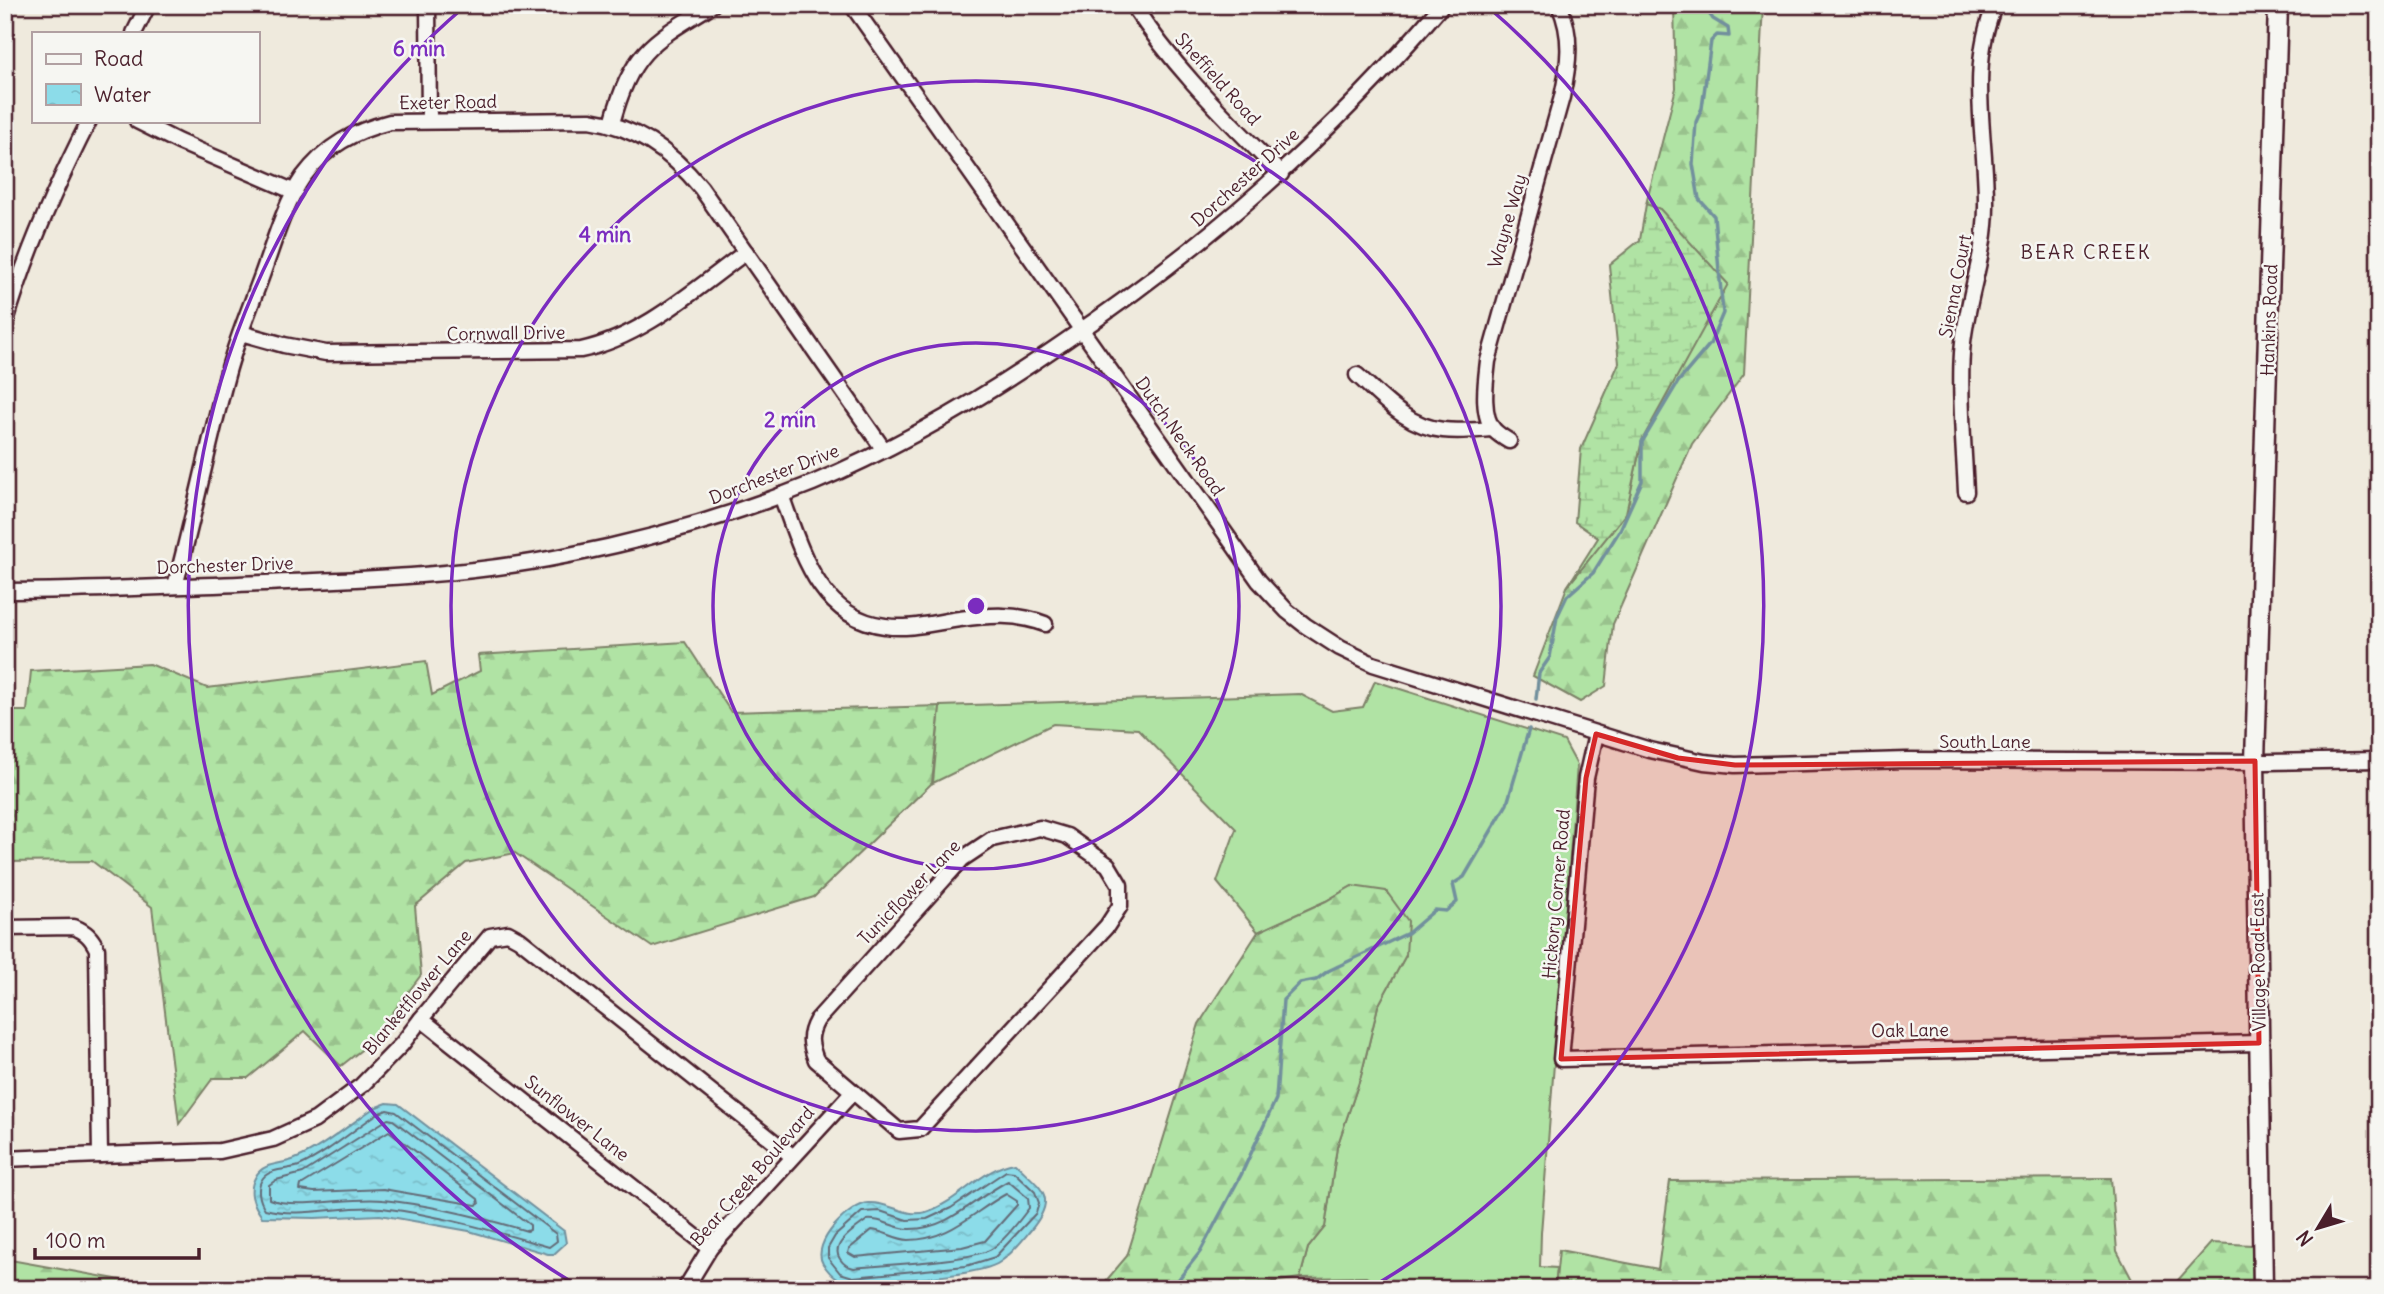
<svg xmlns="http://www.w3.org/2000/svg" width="2384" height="1294" font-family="Delius,sans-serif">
<defs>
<pattern id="forest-firs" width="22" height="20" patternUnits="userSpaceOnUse" patternTransform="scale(1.75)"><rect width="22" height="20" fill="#b0e3a4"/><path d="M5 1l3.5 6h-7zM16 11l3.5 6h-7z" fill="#99c28d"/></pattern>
<pattern id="wetland-marsh" width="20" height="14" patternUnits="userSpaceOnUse" patternTransform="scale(1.75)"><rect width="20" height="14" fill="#b0e3a4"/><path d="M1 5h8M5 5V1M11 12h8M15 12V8" fill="none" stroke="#99c28d"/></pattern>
<pattern id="water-ripples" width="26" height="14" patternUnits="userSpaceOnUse" patternTransform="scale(1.75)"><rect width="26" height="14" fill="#8cdce9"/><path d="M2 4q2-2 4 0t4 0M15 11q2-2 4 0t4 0" fill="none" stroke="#7abcc8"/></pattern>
</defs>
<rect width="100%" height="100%" fill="#efeadd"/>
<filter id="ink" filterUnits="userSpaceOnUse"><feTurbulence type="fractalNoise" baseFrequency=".0143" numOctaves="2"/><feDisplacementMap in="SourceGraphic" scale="14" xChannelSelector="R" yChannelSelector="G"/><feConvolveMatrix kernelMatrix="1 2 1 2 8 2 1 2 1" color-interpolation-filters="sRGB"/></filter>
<g filter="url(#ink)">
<path fill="#b0e3a4" stroke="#7d8168" stroke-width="2" d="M1375,681L1564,741L1577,765L1541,1233L1540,1267L1557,1268L1555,1289H1385L1366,1277L1300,1278L1308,1248L1325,1226L1337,1147L1361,1076L1378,1006L1406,955L1352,886L1326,901L1258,932L1217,882L1236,829L1138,729L1053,724L933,783L940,706L1300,694L1332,711L1363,707Z"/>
<g fill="url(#forest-firs)" stroke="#7d8168" stroke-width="2">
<path d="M1674,5H1763L1744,374L1692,444L1613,624L1606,686L1580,702L1533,676L1567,587L1626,513L1642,440L1727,284L1660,209L1646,204L1676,88Z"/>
<path d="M685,642L731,712L940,706L932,783L814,897L652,947L515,853L466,863L415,906L421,975L370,1043L341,1066L305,1031L248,1078H213L179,1124L152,907L92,861L5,862V711H27L31,671L150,664L207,688L426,661L432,695L480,671L478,655Z"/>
<path d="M1352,886L1386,891L1408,921L1406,955L1378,1006L1361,1076L1337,1147L1325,1227L1308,1248L1300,1278L1225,1289H1099L1127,1256L1199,1024L1258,932L1326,901Z"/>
<path d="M2111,1178L2117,1251L2137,1289H1555L1559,1250L1658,1269L1670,1181Z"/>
<path d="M2211,1243L2252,1245L2253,1289H2170Z"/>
<path d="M5,1259L171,1289H5Z"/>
</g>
<path fill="url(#wetland-marsh)" stroke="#7d8168" stroke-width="2" d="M1646,204L1660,209L1728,284L1642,440L1626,513L1567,587L1598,538L1575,522L1581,449L1619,363L1609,265L1640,240Z"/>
<g fill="url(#water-ripples)" stroke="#72909d" stroke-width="2">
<path d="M387,1103L398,1104L564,1231L566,1243L554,1254H548L469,1231L380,1215L315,1218L262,1217C253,1204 247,1191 256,1176C263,1162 282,1165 295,1159C321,1149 350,1124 374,1108Z"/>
<path d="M1015,1163C1042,1190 1059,1196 1030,1231C1021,1242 1012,1254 1000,1262C980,1277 882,1281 853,1284C837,1280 833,1278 823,1264C810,1243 850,1204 869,1203C890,1202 905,1218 926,1212C959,1202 981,1168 1015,1163Z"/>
</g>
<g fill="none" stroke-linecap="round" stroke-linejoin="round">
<g stroke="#646b77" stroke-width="2">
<path d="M387,1110L396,1112L556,1234L557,1241L549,1247C494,1231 439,1215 382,1208C344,1204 302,1219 265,1209C259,1200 256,1187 263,1178C271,1168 288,1170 299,1166C326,1154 352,1131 377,1114Z"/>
<path d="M388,1119L393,1120L530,1225V1230L527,1231C480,1217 432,1205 383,1200C352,1196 296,1210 269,1199V1185L276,1180L303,1173Z"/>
<path d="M389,1131L478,1199L479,1204L476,1205L383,1189L314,1192L300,1190L301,1185Z"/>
<path d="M1006,1171L1014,1172L1035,1192L1039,1203L1036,1213L995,1257L966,1266L853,1277L840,1273L828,1258V1248L835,1236L862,1212L880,1211L907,1220L927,1219L951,1208Z"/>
<path d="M1008,1181L1028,1198L1029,1208C1019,1221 1007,1238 993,1248C975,1261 881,1265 854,1268C847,1266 844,1265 840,1259C829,1244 857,1228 867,1220C882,1218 894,1229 910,1229C949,1229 975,1198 1008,1181Z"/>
<path d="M1006,1194L1017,1201V1205L985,1241L962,1247L855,1257L848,1253L849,1249L872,1230C884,1231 896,1240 909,1240C949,1240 973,1212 1006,1194Z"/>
</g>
<g stroke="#72909d" stroke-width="3.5">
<path d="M1536,699L1539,673L1550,657L1557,617L1567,596L1593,573L1620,530L1642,481V442L1678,382L1710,344L1723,313L1714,216L1699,199L1693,164L1696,122L1702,108L1711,41L1717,35L1729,36L1728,28L1713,19L1703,5"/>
<path d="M1171,1289L1200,1252L1241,1175L1276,1099L1283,1000L1300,983L1316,980L1328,971L1408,933L1435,910L1446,911L1457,902L1453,884L1464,877L1507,804L1529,729"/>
</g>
<defs>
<g id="minor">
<path d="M428,5L429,121"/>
<path d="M852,5L1259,581L1287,611L1306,626L1340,648L1373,664L1650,750L1704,762L1735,765L1907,760L2266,762L2379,760"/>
<path d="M1133,5C1176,71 1226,118 1281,174"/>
<path d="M134,33L148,5"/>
<path d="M137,121L179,142L295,192"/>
<path d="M612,123C632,51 651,42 712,5"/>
<path d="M5,325C25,254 56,186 89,121"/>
<path d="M241,333L284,345L326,353L581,350C643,337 695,289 746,252"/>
<path d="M1357,375C1383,398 1406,426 1443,430C1459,432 1476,430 1492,429"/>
<path d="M1509,441C1504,438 1499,435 1495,431C1480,417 1486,379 1488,361L1562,97C1569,64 1573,36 1559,5"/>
<path d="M1966,492C1964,448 1959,396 1962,353C1965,303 1986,256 1986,206C1987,141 1967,68 1995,5"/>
<path d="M781,495C801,549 818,618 885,626C909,630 936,622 960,619C990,615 1016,613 1045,624"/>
<path d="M175,586C194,516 208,445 227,375C236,341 250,308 262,275C273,245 285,203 303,177C326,146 354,131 390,122L590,120C636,127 672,152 701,188L884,450"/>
<path d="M5,591C92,591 179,586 265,583C365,579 465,576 564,556C649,540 733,515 813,483C901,446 983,398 1061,344C1206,246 1328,139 1442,5"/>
<path d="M1596,734L1586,778L1561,1059L2259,1043"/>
<path d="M1040,828L1067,836L1108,865L1120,885V906L1107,926L920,1129L899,1131L816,1060C810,1044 808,1036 817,1020L962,859L992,839Z"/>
<path d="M5,928L74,927C86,932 91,937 97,949L100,1155L5,1159"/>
<path d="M421,1019L710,1248"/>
<path d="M100,1155L220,1151L273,1139L315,1120L362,1085L402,1044L421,1019L490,936L508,933L519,939L792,1156"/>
<path d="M685,1289L710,1248L853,1092"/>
</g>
<path id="major" d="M2263,1289L2255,761L2278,5"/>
</defs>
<use href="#minor" stroke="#4a1f2b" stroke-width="19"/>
<use href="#major" stroke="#4a1f2b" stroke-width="23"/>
<use href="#minor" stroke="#f6f6f2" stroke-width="14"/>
<use href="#major" stroke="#f6f6f2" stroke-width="18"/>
</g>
</g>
<path fill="#d62828" fill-opacity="0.2" stroke="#d62828" stroke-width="5" stroke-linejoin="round" d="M1596,734L1678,758L1735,765L2255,761L2259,1043L1561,1059L1586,778Z"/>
<g fill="none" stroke="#7b2cbf" stroke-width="3.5">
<circle cx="976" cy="606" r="263"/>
<circle cx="976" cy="606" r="525"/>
<path d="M582 1288A788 788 0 0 1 464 7M1488 7A788 788 0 0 1 1370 1288"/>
</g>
<g text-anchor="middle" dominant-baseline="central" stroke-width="5" stroke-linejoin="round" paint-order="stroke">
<g font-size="18" fill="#4a1f2b" stroke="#f6f6f2">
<text transform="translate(1218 79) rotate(48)">Sheffield Road</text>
<text transform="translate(448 102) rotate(-1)">Exeter Road</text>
<text transform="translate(1245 177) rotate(-42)">Dorchester Drive</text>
<text transform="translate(1507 221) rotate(-74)">Wayne Way</text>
<text transform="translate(1955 286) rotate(-79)">Sienna Court</text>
<text transform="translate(2269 320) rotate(-88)">Hankins Road</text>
<text transform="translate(506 333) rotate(-1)">Cornwall Drive</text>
<text transform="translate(1180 436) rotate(55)">Dutch Neck Road</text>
<text transform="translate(774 474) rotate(-21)">Dorchester Drive</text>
<text transform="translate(225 565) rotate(-2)">Dorchester Drive</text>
<text x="1985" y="741">South Lane</text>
<text transform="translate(909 892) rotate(-46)">Tunicflower Lane</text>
<text transform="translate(1556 894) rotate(-85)">Hickory Corner Road</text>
<text transform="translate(2258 962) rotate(-91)">Village Road East</text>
<text transform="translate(417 992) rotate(-50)">Blanketflower Lane</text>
<text transform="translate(1910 1030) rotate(-1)">Oak Lane</text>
<text transform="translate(577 1118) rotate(38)">Sunflower Lane</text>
<text transform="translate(752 1176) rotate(-49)">Bear Creek Boulevard</text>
</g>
<g font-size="19" letter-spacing="2" fill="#4a1f2b" stroke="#f6f6f2">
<text x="2086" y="252">BEAR CREEK</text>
</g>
</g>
<circle cx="976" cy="606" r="10" fill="#7b2cbf" stroke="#f6f6f2" stroke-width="3.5"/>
<g font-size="21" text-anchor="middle" font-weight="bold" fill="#7b2cbf" stroke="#f6f6f2" stroke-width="5" stroke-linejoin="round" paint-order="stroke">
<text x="419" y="56">6 min</text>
<text x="605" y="242">4 min</text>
<text x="790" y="427">2 min</text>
</g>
<rect width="2384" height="1294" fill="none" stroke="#f6f6f2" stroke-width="28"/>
<rect x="14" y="14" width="2356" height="1266" fill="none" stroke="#4a1f2b" stroke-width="2.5" filter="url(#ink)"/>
<rect x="32" y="32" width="228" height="91" fill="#f6f6f2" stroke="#b1a0a2" stroke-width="2"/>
<rect x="46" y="54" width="35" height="10" fill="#f6f6f2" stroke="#b1a0a2" stroke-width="2"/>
<text x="94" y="66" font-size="21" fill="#4a1f2b">Road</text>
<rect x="46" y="84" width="35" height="21" fill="url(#water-ripples)" stroke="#b1a0a2" stroke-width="2"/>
<text x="94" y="102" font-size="21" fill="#4a1f2b">Water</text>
<g transform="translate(2318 1228) rotate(232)" stroke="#f6f6f2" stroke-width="5" paint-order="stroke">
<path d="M0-5L12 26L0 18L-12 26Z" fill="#4a1f2b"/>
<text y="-10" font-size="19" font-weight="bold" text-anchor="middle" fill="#4a1f2b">N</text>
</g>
<path d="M35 1248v10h164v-10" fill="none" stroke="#4a1f2b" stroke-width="3.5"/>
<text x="46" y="1248" font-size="21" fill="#4a1f2b" stroke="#f6f6f2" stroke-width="5" paint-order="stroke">100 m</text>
</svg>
